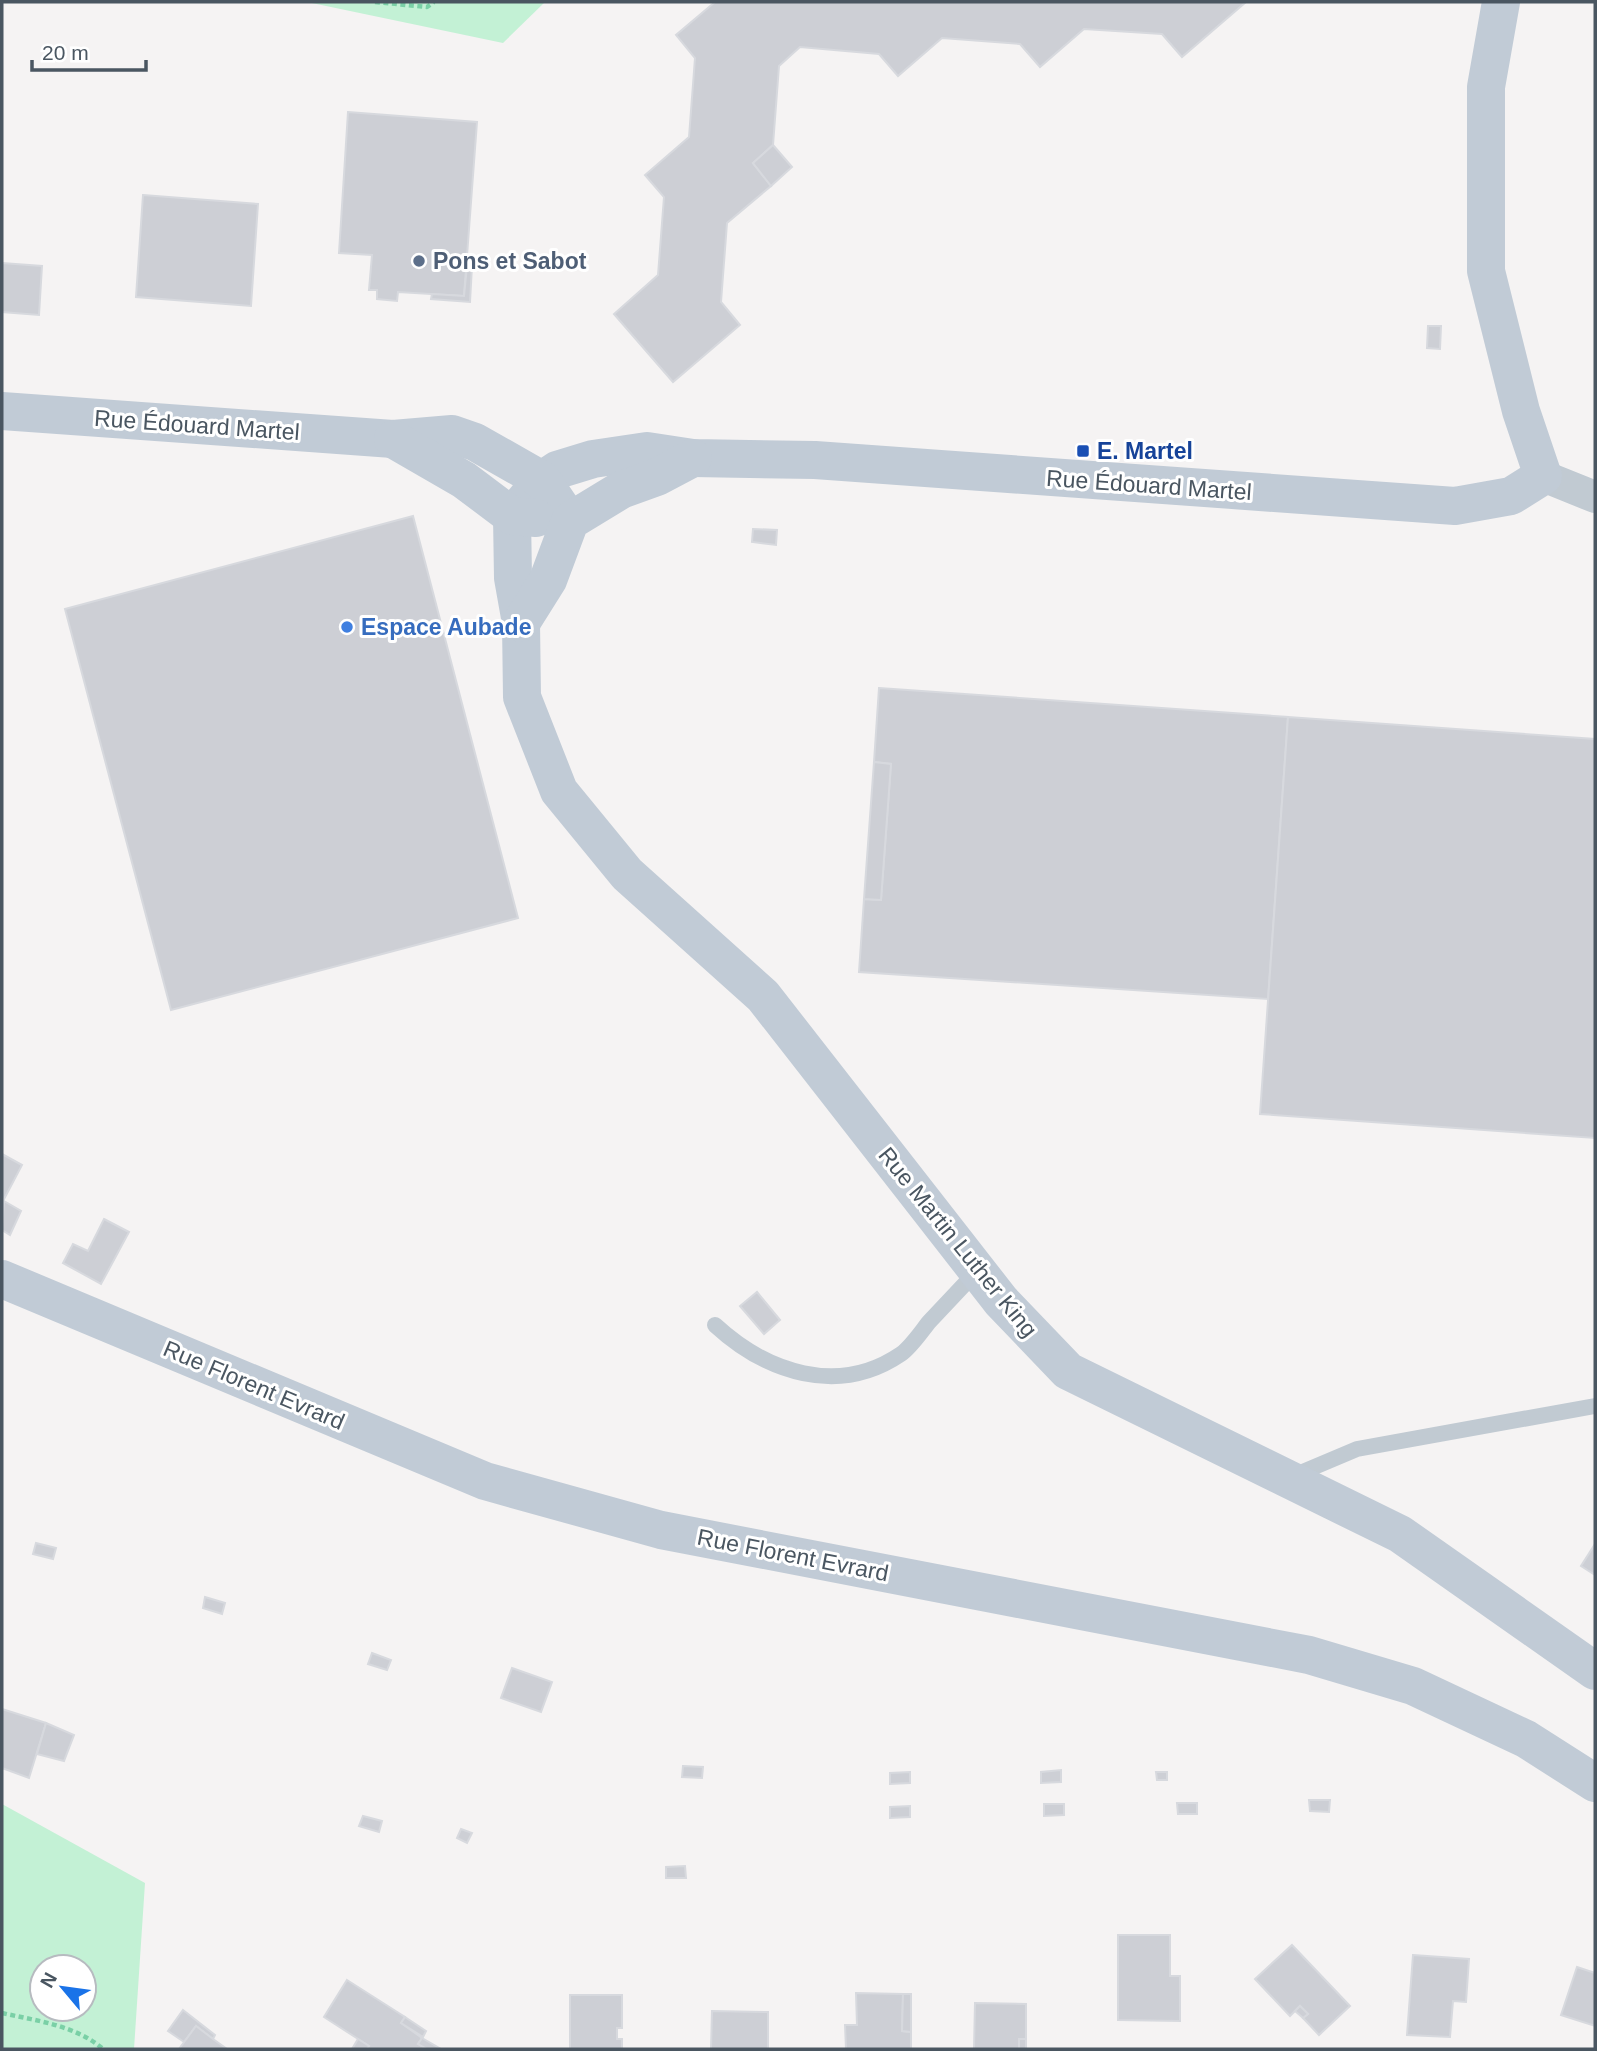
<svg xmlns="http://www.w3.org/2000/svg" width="1597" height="2051" font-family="Helvetica,sans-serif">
<rect width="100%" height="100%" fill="#f5f3f3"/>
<g fill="#c3f1d5" fill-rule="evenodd">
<path d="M307,2H545L503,43Z"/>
<path d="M2,1804L145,1883L134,2049H2ZM42,1967H84V2009H42Z"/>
</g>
<g fill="#cdcfd5" stroke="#d7d9de" stroke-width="2">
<path d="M715,2H1246L1182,57L1162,34L1084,29L1040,67L1020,44L942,38L898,76L879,54L800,47L779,66L773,145L753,163L771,186L727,223L721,302L740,325L673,382L614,314L658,275L664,197L645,175L689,137L695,58L676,35Z"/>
<path d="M348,112L477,122L464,296L398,292L397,301L377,299V290H369L372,255L339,253Z"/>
<path d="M773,145L792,167L771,186L753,163Z"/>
<path d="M143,195L258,204L251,306L136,297Z"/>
<path d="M2,263L42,266L39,315L2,312Z"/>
<path d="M467,266H472L470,302L431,299L432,294L464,296Z"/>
<path d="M1428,326H1441L1440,349L1427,348Z"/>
<path d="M413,516L518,918L171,1010L65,609Z"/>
<path d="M753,529L777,530L776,545L752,542Z"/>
<path d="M879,688L1288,717L1268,999L859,972L864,899L881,900L891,764L874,762Z"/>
<path d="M1288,717L1595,739V1138L1260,1114Z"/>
<path d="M874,762L891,764L881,900L864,899Z"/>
<path d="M2,1154L22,1165L2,1203Z"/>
<path d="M4,1201L21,1211L10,1235L2,1230Z"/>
<path d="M104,1219L129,1232L101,1284L63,1263L73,1244L88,1251Z"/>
<path d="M757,1292L780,1320L764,1334L740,1306Z"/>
<path d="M36,1543L56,1548L53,1559L33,1554Z"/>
<path d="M1595,1544V1575L1581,1566Z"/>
<path d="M205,1597L225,1603L222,1614L203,1608Z"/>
<path d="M372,1653L391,1660L387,1670L368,1664Z"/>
<path d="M512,1668L552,1682L541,1712L501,1698Z"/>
<path d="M2,1709L46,1723L29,1778L2,1768Z"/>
<path d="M46,1723L74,1735L64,1761L37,1754Z"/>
<path d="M683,1766L703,1767L702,1778L682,1777Z"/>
<path d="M1061,1770V1782L1041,1783V1772Z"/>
<path d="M910,1772V1783L890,1784V1773Z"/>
<path d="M1156,1772H1167V1780H1157Z"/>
<path d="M1309,1800H1330L1329,1812L1310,1811Z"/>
<path d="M1177,1803H1197V1814H1178Z"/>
<path d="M1044,1804H1064V1815L1044,1816Z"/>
<path d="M910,1806V1817L890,1818V1807Z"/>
<path d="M363,1816L382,1821L379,1832L359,1826Z"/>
<path d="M461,1829L472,1833L467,1843L457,1838Z"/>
<path d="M685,1866L686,1878H666V1867Z"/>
<path d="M1118,1935H1170V1976H1180V2021L1118,2020Z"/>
<path d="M1292,1945L1350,2006L1319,2035L1303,2018L1308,2014L1300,2006L1290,2016L1255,1979Z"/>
<path d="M1413,1955L1469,1959L1466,2002L1453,2001L1450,2037L1407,2035Z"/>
<path d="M1577,1967L1595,1973V2026L1561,2015Z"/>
<path d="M347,1980L405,2017L401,2023L422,2038L418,2044L427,2049H367L369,2046L324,2017Z"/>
<path d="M856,1993L903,1994L902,2031L911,2032V2049H846L845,2025H857Z"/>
<path d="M903,1994H911V2032L902,2031Z"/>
<path d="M570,1995H622V2028H617V2039H622V2049H570Z"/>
<path d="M975,2003L1026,2004V2039H1019V2049H974Z"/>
<path d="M1300,2006L1308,2014L1303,2018L1295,2011Z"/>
<path d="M183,2010L215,2035L213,2039L196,2026L184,2042L168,2031Z"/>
<path d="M712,2011L768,2012V2049H711Z"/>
<path d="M405,2017L426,2031L423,2037L401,2023Z"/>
<path d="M196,2026L213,2039L227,2049H179Z"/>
<path d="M422,2038L441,2049H427L418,2044Z"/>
<path d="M358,2039L369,2046L367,2049H352Z"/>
<rect x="1019" y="2039" width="7" height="10"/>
</g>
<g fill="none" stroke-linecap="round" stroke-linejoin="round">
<g stroke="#7ad0a6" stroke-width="4.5" stroke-dasharray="5 3.5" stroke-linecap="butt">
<path d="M375,2L427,7L434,2"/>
<path d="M2,2013C37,2021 75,2025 103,2049"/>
</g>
<g stroke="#c1cad2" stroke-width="16">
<path d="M715,1325C766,1372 838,1397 901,1354C911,1347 921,1332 929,1322C945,1305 961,1288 977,1271"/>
<path d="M1293,1476L1357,1449L1595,1406"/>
</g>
<path stroke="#c1cad2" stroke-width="32" d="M1543,476L1595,497"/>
<g stroke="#c1cbd6" stroke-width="38">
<path d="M1501,2L1486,87V271L1521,411L1543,476L1511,496L1455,506L815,460L693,458L647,451L593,459L557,470L542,480L512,516L513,578L521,623L522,697L559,791L627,874L763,996L1001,1301L1068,1371L1400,1534L1595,1671"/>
<path d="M2,411L393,439L452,434L475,442L542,480L570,521"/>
<path d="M393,439L464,480L512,516L536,518"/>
<path d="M521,623L548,580L570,521L621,490L657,477L693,458"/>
<path d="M2,1279L485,1481L661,1530L1309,1655L1413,1686L1526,1739L1595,1783"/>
</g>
</g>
<circle fill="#5c6f8a" stroke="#fff" stroke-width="2.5" cx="419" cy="261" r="7"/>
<rect fill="#1a4fb4" stroke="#fff" stroke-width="2.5" x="1076" y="444" width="14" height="14" rx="3.5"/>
<circle fill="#3f7fe0" stroke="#fff" stroke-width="2.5" cx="347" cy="627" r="7"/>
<g text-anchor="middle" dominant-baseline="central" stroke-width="6" stroke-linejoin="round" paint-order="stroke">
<g font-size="23" font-weight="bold" fill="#4e5e75" stroke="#fff" text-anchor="start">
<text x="433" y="261">Pons et Sabot</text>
</g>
<g font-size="23" fill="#4a5661" stroke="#fff">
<text transform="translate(197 425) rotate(4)">Rue Édouard Martel</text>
<text transform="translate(1149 485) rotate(4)">Rue Édouard Martel</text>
<text transform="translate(958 1242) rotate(51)">Rue Martin Luther King</text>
<text transform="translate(254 1385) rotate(23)">Rue Florent Evrard</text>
<text transform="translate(793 1555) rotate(11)">Rue Florent Evrard</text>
</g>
<g font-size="23" font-weight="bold" fill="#164399" stroke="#fff" text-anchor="start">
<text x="1097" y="451">E. Martel</text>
</g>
<g font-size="23" font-weight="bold" fill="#366cbe" stroke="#fff" text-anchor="start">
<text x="361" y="627">Espace Aubade</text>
</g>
</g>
<rect width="1597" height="2051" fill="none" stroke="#4a5661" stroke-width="7"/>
<g transform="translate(63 1988) rotate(299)"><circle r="33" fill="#ffffff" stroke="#b7bbc0" stroke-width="2"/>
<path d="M0-5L12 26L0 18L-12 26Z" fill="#1a73e8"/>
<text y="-10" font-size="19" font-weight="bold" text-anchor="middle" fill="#4a5661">N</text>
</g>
<path d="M32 60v10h114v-10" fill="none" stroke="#4a5661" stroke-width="3.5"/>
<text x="42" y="60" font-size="21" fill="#4a5661" stroke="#ffffff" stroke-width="5" paint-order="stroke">20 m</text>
</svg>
